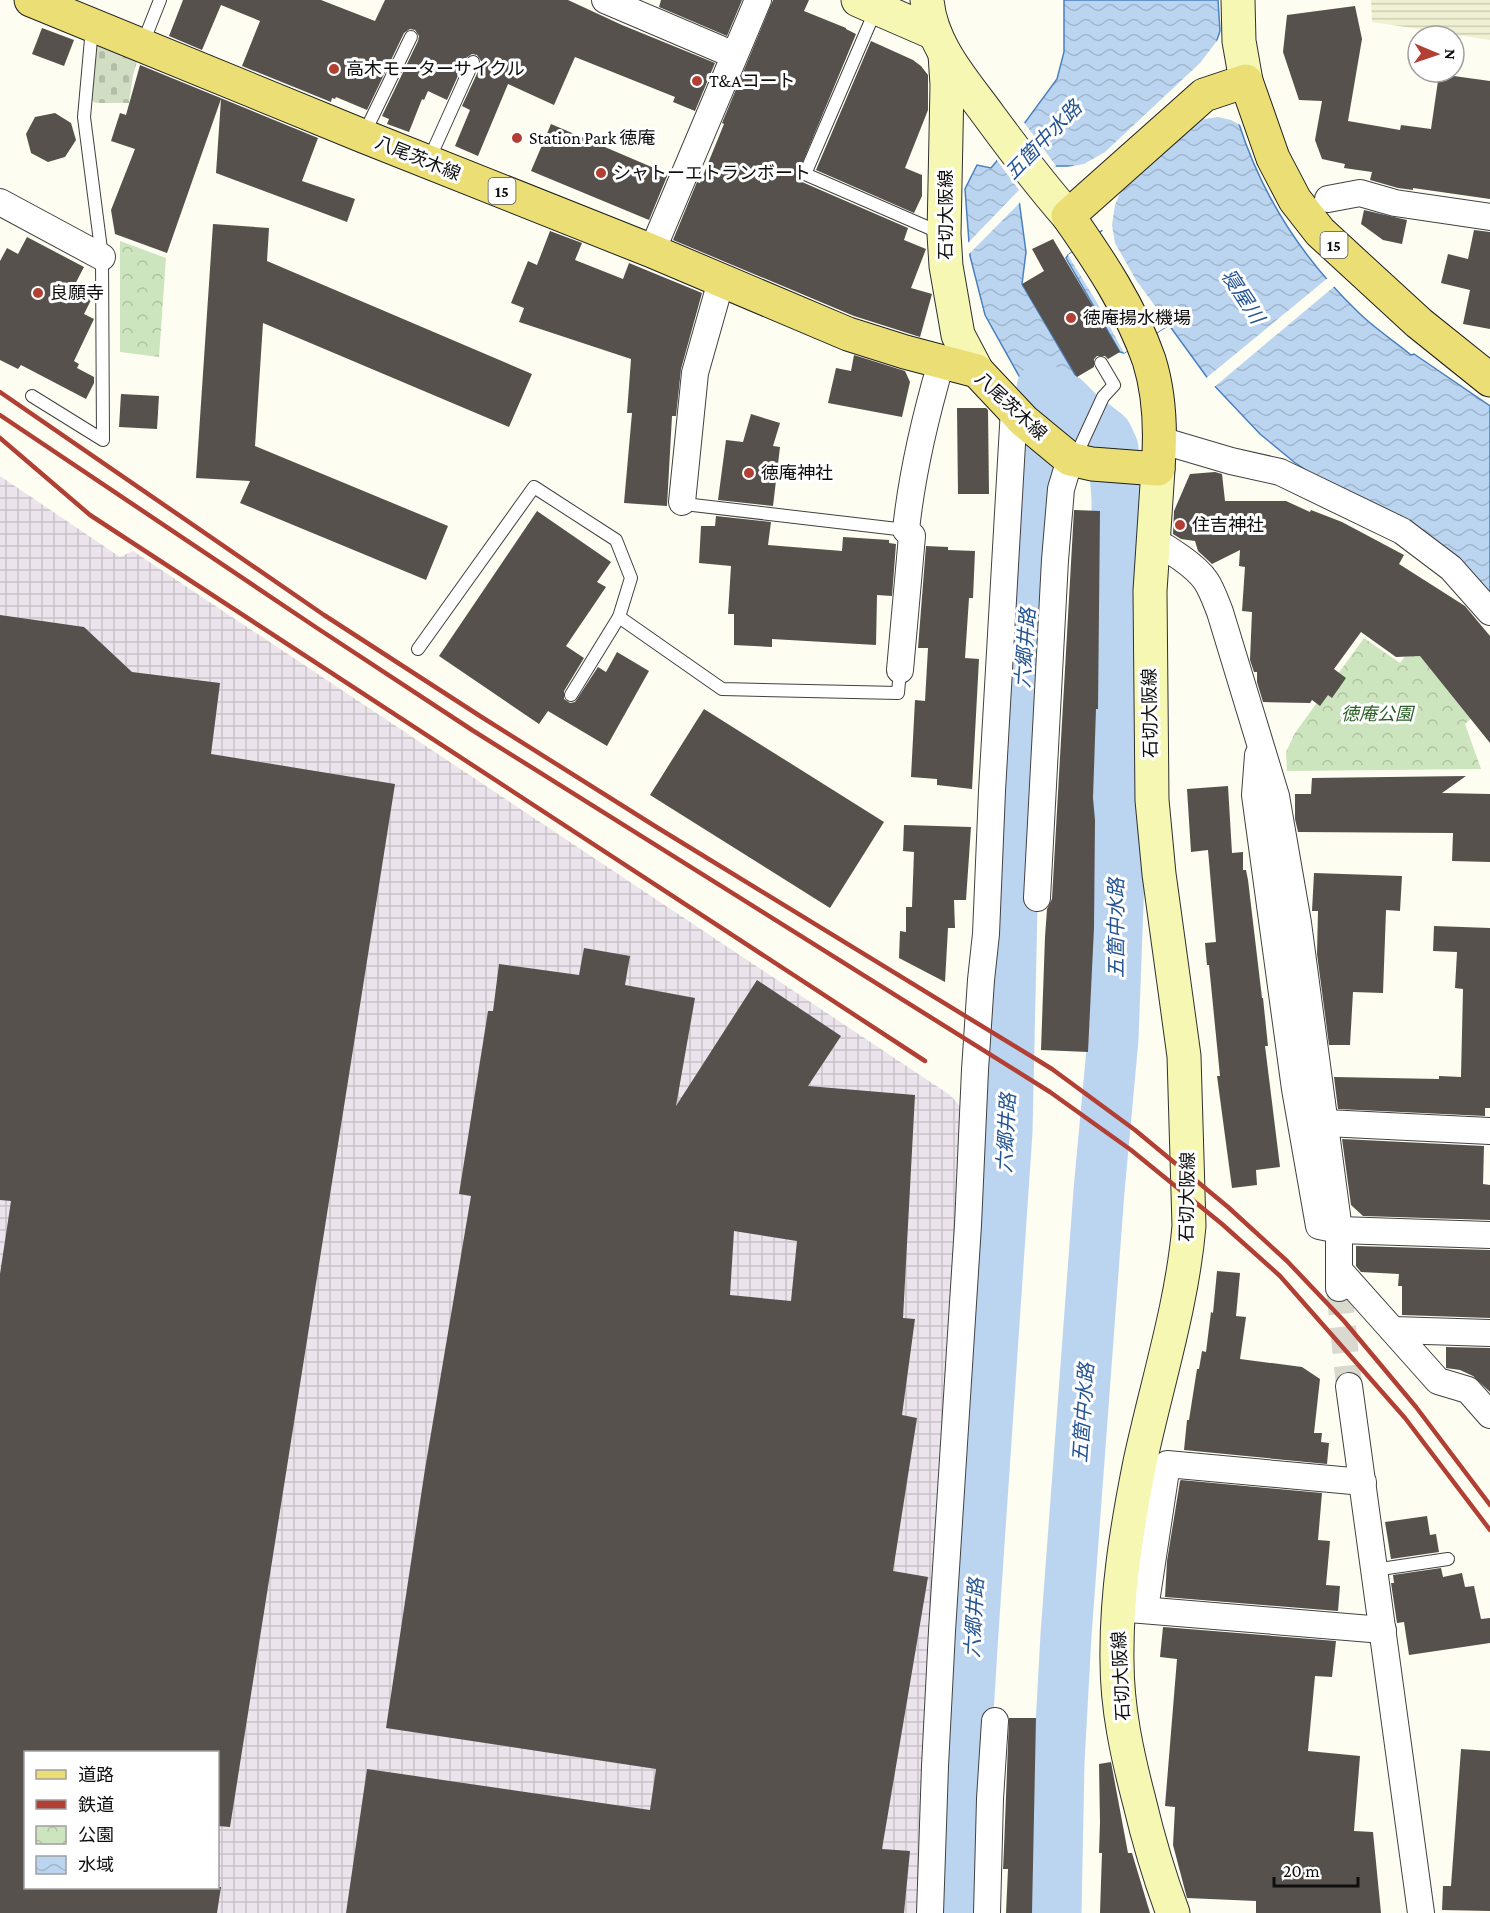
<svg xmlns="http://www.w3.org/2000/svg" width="1490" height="1913" font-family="'Crimson Pro','Noto Sans JP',serif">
<defs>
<pattern id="industrial-grid" width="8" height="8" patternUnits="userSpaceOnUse" patternTransform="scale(1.5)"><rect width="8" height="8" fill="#ece4ec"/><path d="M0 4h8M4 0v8" fill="none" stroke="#c9c2c9"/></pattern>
<pattern id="farmland-rules" width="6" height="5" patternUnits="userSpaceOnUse" patternTransform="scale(1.5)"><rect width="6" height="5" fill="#f0f1d3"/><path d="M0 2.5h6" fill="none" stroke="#cdcdb4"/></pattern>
<pattern id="cemetery-stones" width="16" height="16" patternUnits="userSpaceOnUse" patternTransform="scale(1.5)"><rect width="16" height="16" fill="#d2dec4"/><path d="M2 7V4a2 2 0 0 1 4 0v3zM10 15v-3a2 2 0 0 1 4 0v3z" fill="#b3bda7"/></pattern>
<pattern id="park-crowns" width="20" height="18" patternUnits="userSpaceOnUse" patternTransform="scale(1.5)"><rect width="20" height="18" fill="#cde5be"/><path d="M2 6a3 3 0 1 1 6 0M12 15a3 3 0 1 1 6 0" fill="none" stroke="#afc3a2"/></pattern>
<pattern id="water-waves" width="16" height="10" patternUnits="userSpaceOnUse" patternTransform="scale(1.5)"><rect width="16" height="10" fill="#bbd5f0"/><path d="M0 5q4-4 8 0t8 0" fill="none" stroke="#a0b6cd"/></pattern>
</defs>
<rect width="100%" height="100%" fill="#fefdf1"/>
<path fill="url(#industrial-grid)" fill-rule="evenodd" d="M0,476L120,557L133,551L950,1095L960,1106L961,1234L920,1913H0ZM26,1752H218V1888H26Z"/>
<path fill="url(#farmland-rules)" d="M1371,0H1490V40L1372,22Z"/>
<path fill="url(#cemetery-stones)" d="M93,40L139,55L133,75L129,103H96L92,101Z"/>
<g fill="url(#park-crowns)">
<path d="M120,241L166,258L159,357L120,352Z"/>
<path d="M1423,633L1483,707L1465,724L1481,769L1287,771L1286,752L1295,733L1364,638L1400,663Z"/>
</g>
<path fill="url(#water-waves)" stroke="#4980c0" stroke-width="1.5" d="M1064,0H1218L1220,31L1217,40C1225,68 1231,97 1239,124C1262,196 1304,260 1358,312C1374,328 1393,340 1411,355L1414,354L1490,406V594L1294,462L1260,434L1209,380L1169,325L1124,353L1120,352L1066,258L1068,255L1111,224L1073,166H1055L1019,200L1026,252L1022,284L1080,383L1095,404L1119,430L1125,449L1096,448L1072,435L1033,401L985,315L970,256L965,189L977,165L991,168L996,162L1057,79L1064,52Z"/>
<g fill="#fefdf1">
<path d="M1223,33L1220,41L1244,127L1231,120L1218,117L1204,119L1191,125L1121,191L1115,205L1112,225L1115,243L1136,280L1169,325L1124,353L1096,301L1068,255L1103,231L1101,228L1108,224L1071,169L1067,167L1084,164L1105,152L1200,63Z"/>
<path d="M1023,121L1056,166L968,255L984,315L1000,347L982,316L967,257L966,245L1019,190L996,159Z"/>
<path d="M1329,277L1336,285L1213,388L1207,382L1205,379Z"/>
</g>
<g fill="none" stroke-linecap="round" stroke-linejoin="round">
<g stroke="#bbd5f0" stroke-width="51">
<path d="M962,1913L965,1761L973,1632L1007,1132L1012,907L1022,702L1037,475L1048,418L1042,388"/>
<path d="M1056,1913L1059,1762L1066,1635L1099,1191L1113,1039L1119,878L1117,797V498L1113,448L1107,435L1080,414L1065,399"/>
</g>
</g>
<g fill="#56514c" fill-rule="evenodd">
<path d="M183,0H321L375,21L385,0H568L622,25L715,63L695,111L673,102L675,97L575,57L554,105L508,84L478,156L455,146L470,110L462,106L481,65V61L477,55L472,54L466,58L447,100L428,91L424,100L422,99L409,132L387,124L389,119L382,116L418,41L419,36L415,30L410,29L404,33L367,110L336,97L335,99L332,98L331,102L242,66L260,21L221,5L202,50L169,36Z"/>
<path d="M661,0H742L727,36L659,7Z"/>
<path d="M773,0H809L804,11L846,28V29L856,34L797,176L802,182L908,228L904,240L926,249L911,288L932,294L920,337L854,316L673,240L697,182L700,183L724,124L722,123Z"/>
<path d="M1355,6L1362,39L1348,121L1400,130L1401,125L1431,129L1439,74L1490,81V199L1413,188V190L1398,188L1370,180L1372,172L1344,168L1345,164L1322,159L1315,140L1322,101L1299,100L1283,52L1287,15Z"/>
<path d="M42,28L74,40L64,66L32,54Z"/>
<path d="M871,41L913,60L921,66L928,75V110L905,168L922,175V196L914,213L816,170Z"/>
<path d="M140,65L318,138L302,181L355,199L347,222L216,173L221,99L167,253L115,234L111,210L135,149L111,141L120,113L126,115Z"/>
<path d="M55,113L71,123L76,140L65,157L48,162L31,153L26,134L35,117Z"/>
<path d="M551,124L668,174L649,220L531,171Z"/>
<path d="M1364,210L1407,220L1402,244L1383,240L1361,224Z"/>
<path d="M213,224L269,228L267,261L532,374L509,427L263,323L255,446L448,526L426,580L240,503L250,481L196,478Z"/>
<path d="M1474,230L1490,232V329L1463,324L1470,290L1441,283L1448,254L1468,259Z"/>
<path d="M550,231L582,243L575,260L623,279L629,263L702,293L681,369L676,416H672L667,506L624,503L632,413H627L631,359L519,322L524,308L511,303L528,261L537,265Z"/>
<path d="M27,237L84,267L72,290L91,300L84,314L94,319L74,361L79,364L77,368L94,377V383L86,399L21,365L18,369L0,360V261L7,248L18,254Z"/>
<path d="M1053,239L1120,352L1108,359L1105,356H1097L1094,359V367L1077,377L1022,284L1044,271L1032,249Z"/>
<path d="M854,355L905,371L910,382L902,417L828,403L836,368L851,371Z"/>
<path d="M121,394L159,396L157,429L119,427Z"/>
<path d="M957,408H986L988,410L989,494H958Z"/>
<path d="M751,414L780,423L773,446L780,447L773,506L718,500L726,440L743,442Z"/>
<path d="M1215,472L1222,474L1225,501H1286L1310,512L1311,510L1342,522L1404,555L1399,564L1465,606L1490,636V743L1420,656L1396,657L1361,632L1334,669L1346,678L1332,698L1328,695L1320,706L1312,700L1310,703L1263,702L1257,682V672H1254L1250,660L1252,612L1242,611L1245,567L1239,566L1240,550L1212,564L1198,551L1195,541L1181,539L1173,534L1174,511L1190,474Z"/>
<path d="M1074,510L1100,511L1098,709H1096L1093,798L1095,820L1094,928L1088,1052L1041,1050L1045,937L1047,909L1052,899Z"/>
<path d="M537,511L611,562L597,582L606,587L566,646L584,658L564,691V699L570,703L575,702L598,667L606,672L617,652L649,671L607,746L548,711L539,724L439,656Z"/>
<path d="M716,516L771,522L768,545L842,551L843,537L889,540V543L896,544L892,596L877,595L876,645L772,639V647L734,645V614H728L731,566L699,563L701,526H715Z"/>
<path d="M926,546L948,547V550L975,551L973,598H969L965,658L979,659L972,789L937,785V779L911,777L915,700L925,701L928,648H918Z"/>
<path d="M0,615L84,627L132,672L220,683L211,754L395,784L230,1827L218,1826V1752H26V1887H221L217,1913H0V1274L11,1201L0,1200Z"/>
<path d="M704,709L884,822L830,908L650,795Z"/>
<path d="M1466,776L1442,793L1490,794V862L1452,861L1453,833L1298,832L1295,819V794H1311L1312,778Z"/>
<path d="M1228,786L1232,853L1243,852V870H1246L1248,880L1262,998H1263L1268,1046H1265L1280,1167L1256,1170L1257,1185L1232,1188L1217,1076H1220L1209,965H1207L1205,943L1216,942L1208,850L1191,852L1187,789Z"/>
<path d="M904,825L971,827L966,900H954L955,928H948L945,982L899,958L900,931L906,932V907H912L914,852L903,851Z"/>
<path d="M1314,873L1402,876L1400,911L1386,910L1383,993L1353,992L1350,1045H1329L1317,954L1318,911H1312Z"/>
<path d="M1434,926L1490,928V1108H1485V1116L1338,1109L1334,1077L1439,1079V1076L1461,1077L1463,989L1455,988L1457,952L1433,951Z"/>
<path d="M584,948L630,956L625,985L695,998L676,1106L757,980L841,1036L808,1086L915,1095L903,1318L915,1319L902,1415L917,1418L893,1571L928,1577L882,1849L910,1851L904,1913H346L367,1769L650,1810L656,1769L386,1728L425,1469L471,1196L459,1194L488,1011H493L499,964L579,975ZM734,1231L797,1241L791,1301L730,1295Z"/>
<path d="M1342,1139L1484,1146L1483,1184L1490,1185V1220L1363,1216L1351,1205Z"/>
<path d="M1356,1246L1490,1250V1318L1402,1315V1286H1398L1399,1274L1361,1272L1356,1266Z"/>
<path d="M1217,1271L1240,1273L1236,1316L1246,1317L1240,1359L1302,1367L1320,1379L1314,1433H1322L1321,1442L1329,1443L1327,1464L1184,1450L1187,1420H1189L1197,1369H1199L1202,1351L1206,1352L1211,1312L1213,1313Z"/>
<path d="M1446,1347L1490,1348V1392L1473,1376L1460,1370L1446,1368Z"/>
<path d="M1181,1480L1322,1493L1318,1540L1330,1541L1326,1585L1340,1586L1338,1611L1165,1597L1167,1561L1180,1481Z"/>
<path d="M1427,1516L1430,1535L1436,1534L1439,1552L1391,1559L1385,1522Z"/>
<path d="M1441,1568L1443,1577L1462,1573L1465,1587L1474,1586L1481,1619L1490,1618V1643L1409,1655L1404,1622L1397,1623L1391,1583H1394L1393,1575Z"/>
<path d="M1163,1627L1336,1641L1332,1677L1315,1676L1308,1751L1360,1756L1354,1831L1373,1832L1381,1913H1256V1901L1187,1898L1173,1845L1175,1807L1165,1806L1177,1659L1160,1657Z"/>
<path d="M1009,1718H1036L1032,1913H1006L1008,1869H1003L1004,1848Z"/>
<path d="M1461,1749L1490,1751V1911L1442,1910L1443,1886H1451Z"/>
<path d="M1111,1762L1128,1853H1132L1150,1913H1100L1102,1853H1099L1100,1822L1099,1764Z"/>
</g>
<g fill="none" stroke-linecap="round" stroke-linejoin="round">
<path stroke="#dad9cf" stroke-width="26" stroke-dasharray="26 13" stroke-linecap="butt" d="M1339,1288L1349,1386"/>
<defs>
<g id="lane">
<path d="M876,9L805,174L943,234"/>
<path d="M143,43L160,0"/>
<path d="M363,136L411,37"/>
<path d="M428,162L473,62"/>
<path d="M32,396L103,440L102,257L84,117L92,28"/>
<path d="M1074,460L1103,397L1114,385L1101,363"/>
<path d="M682,502L693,505L906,530"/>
<path d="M418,649L534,487L616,540L631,578L619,617"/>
<path d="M571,695L619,617L722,689L898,693L900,670"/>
<path d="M1374,1570L1448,1559"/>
</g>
<g id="street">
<path d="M605,0L734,55"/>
<path d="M1328,199L1360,193L1395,203L1490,217"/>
<path d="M0,202L102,257"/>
<path d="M652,251L758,0"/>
<path d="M1160,440L1231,461L1280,472L1402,531L1451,568L1490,612"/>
<path d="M682,502L695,373L721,281"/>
<path d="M1152,540C1168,548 1196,566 1206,581C1212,590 1216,602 1220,612L1276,796L1298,923L1339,1230V1288"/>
<path d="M900,670L912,536L906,530C912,472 925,418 941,363"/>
<path d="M1258,755L1255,795L1295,1089L1319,1226L1339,1230L1490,1235"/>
<path d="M1037,898L1055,560L1061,489L1070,459"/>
<path d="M1326,1123L1490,1131"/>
<path d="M1339,1270L1438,1381L1468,1390L1490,1415"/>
<path d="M1393,1330L1490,1333"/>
<path d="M1349,1386L1421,1913"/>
<path d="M1129,1609L1383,1630"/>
<path d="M1145,1609L1167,1464L1363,1482"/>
<path d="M930,1913L935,1766L942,1631L968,1225L975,1070L981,980L986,934L992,791L1014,409"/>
<path d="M987,1913L990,1799L995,1721"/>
</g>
<g id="secondary">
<path d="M858,0L934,33"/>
<path d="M927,0C931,46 964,81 990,117C1015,151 1040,184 1068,216"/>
<path d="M1238,0L1239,41L1246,81"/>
<path d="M945,54L947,85L944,234L946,266L958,335L977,371"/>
<path d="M1158,469L1150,591L1152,800L1159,874L1184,1056L1189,1226C1182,1306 1157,1383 1140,1462C1127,1527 1116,1594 1117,1661C1117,1708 1127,1754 1139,1800C1148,1838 1159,1876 1173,1913"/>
</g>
<path id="primary" d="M31,0L363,136L652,251L848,334L905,352L977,371L1024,421L1070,459L1092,464L1158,469C1161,433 1160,395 1149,360C1131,308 1099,260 1068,216L1204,95L1246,81L1273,158L1295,200L1320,232L1419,323L1490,380"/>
</defs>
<use href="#lane" stroke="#414141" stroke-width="14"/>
<use href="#street" stroke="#414141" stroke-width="28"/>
<use href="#secondary" stroke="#303030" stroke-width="35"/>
<use href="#primary" stroke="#1f1f1f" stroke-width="35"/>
<use href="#lane" stroke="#fff" stroke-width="12"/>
<use href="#street" stroke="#fff" stroke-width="26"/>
<use href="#secondary" stroke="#f5f7b3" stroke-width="33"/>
<use href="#primary" stroke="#ebde74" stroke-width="33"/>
<g stroke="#b13f34" stroke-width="4.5">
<path d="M0,392L324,615L480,716L658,828L1052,1069L1135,1130L1228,1207L1287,1261L1344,1321L1416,1407L1490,1505"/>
<path d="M0,415L317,628L472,730L1050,1092L1131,1150L1222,1224L1280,1276L1405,1418L1490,1530"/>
<path d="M0,438L90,515L925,1061"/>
</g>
</g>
<g fill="#b13f34" stroke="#fff" stroke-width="2">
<circle cx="334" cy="69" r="6"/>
<circle cx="697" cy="81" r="6"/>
<circle cx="517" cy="138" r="6"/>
<circle cx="601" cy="173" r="6"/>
<circle cx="38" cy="293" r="6"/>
<circle cx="1071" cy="318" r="6"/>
<circle cx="749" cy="473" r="6"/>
<circle cx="1180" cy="525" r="6"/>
</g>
<g text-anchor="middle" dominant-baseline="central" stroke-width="6" stroke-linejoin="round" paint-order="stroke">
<g fill="#fff" stroke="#565656" stroke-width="1.5">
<rect x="488.5" y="178" width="27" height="26" rx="4.5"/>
<rect x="1320.5" y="232" width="27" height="26" rx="4.5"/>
</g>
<g font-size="16" font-weight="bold" fill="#0e0e0e">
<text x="502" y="191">15</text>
<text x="1334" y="245">15</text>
</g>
<g font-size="18" fill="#0e0e0e" stroke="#fff" text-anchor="start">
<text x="346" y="69">高木モーターサイクル</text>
<text x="709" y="81">T&amp;Aコート</text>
<text x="529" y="138">Station Park 徳庵</text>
<text x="613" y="173">シャトーエトランボート</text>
<text x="50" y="293">良願寺</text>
<text x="1083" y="318">徳庵揚水機場</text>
<text x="761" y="473">徳庵神社</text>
<text x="1192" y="525">住吉神社</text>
</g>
<g font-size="18" fill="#0e0e0e" stroke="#fff">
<text transform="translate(418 158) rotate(22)">八尾茨木線</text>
<text transform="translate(946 215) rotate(-90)">石切大阪線</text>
<text transform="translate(1011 406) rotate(43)">八尾茨木線</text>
<text transform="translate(1150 713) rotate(-91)">石切大阪線</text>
<text transform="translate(1187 1197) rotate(-89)">石切大阪線</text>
<text transform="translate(1121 1676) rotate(-93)">石切大阪線</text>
</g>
<g font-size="18" font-style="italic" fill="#296025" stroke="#fff">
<text x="1377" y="714">徳庵公園</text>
</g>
<g font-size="20" font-style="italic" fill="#245494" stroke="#fff">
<text transform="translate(1043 140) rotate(-46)">五箇中水路</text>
<text transform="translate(1243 296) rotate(57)">寝屋川</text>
<text transform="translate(1025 648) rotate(-86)">六郷井路</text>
<text transform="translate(1116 928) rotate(-90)">五箇中水路</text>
<text transform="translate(1006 1133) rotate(-87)">六郷井路</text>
<text transform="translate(1083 1413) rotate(-86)">五箇中水路</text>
<text transform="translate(974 1618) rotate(-87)">六郷井路</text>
</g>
</g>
<rect x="24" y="1751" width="195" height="138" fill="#ffffff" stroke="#9f9f9f" stroke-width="1.5"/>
<rect x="36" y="1770" width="30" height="9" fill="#ebde74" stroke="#9f9f9f" stroke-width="1.5"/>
<text x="78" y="1781" font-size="18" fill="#0e0e0e">道路</text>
<rect x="36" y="1800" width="30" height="9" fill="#b13f34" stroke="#9f9f9f" stroke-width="1.5"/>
<text x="78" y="1811" font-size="18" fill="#0e0e0e">鉄道</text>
<rect x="36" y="1826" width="30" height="18" fill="url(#park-crowns)" stroke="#9f9f9f" stroke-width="1.5"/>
<text x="78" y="1841" font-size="18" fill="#0e0e0e">公園</text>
<rect x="36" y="1856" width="30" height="18" fill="url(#water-waves)" stroke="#9f9f9f" stroke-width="1.5"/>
<text x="78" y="1871" font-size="18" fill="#0e0e0e">水域</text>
<g transform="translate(1436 54) rotate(92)"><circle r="28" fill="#ffffff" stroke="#9f9f9f" stroke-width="1.5"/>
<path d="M0-4.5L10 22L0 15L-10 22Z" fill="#b13f34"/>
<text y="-9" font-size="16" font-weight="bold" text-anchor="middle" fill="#0e0e0e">N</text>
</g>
<path d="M1274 1877v9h84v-9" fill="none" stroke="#0e0e0e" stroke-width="3"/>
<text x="1283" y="1877" font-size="18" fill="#0e0e0e" stroke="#ffffff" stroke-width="4.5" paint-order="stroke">20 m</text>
</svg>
